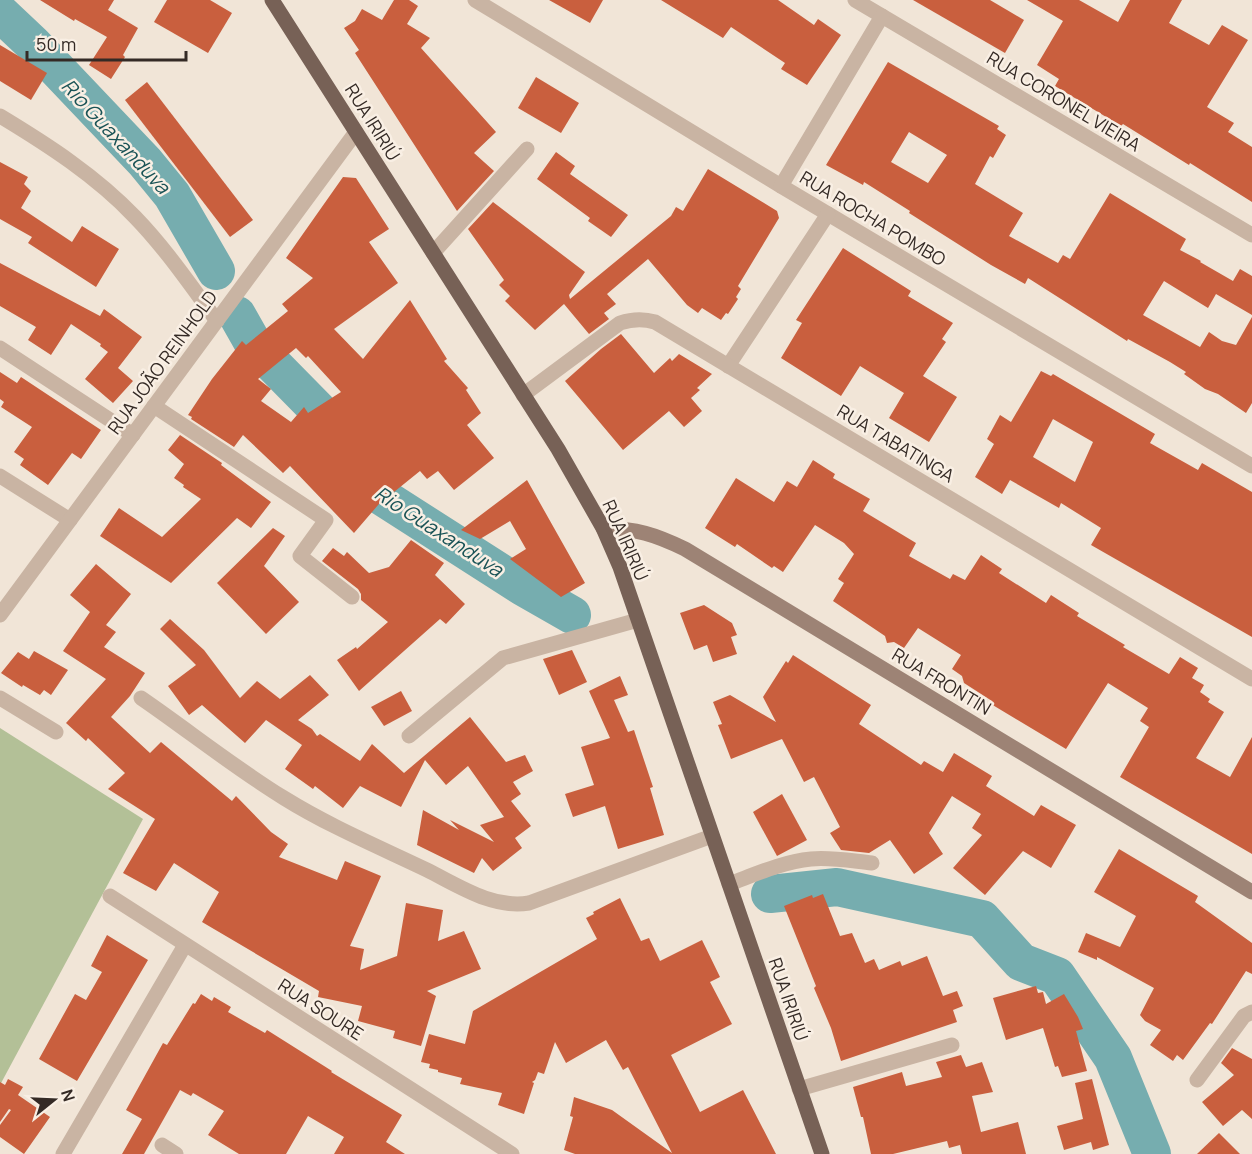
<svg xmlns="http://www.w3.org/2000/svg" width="1252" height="1154" font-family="Manrope,sans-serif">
<rect width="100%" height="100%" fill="#f1e5d7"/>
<path fill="#b3c097" d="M0,728L143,819L0,1085Z"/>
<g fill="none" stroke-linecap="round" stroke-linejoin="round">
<g stroke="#76adaf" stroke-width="38">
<path d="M0,13L33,44L145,162L172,195L216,271"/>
<path d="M237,315L254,345L318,410L370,489L523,587L572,615"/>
<path d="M770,894L837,887L982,919L1021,962L1057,976L1113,1058L1152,1154"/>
</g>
</g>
<g fill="#c95f3e" fill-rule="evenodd">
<path d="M40,0H114L108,10L138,28L123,55L125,57L111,79L89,65L107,37L75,19L74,21Z"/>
<path d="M167,0H210L232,13L208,53L154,22Z"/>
<path d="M394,0H409L418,6L407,24L430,38L421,48L496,132L474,153L494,171L457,211L355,53L359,50L344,28L355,21L362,9L382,20Z"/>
<path d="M549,0H603L590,23Z"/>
<path d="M661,0H778L814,25L818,19L841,35L807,85L781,69L785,63L731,27L723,38Z"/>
<path d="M913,0H990L1024,20L1005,53Z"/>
<path d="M1027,0H1079L1118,22L1130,0H1182L1169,23L1209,45L1222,25L1248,40L1207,107L1234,123L1228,132L1252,147V202L1190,163L1189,165L1123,124L1121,126L1055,86L1059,79L1037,65L1063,21Z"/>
<path d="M0,45L47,73L31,100L0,81Z"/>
<path d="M888,62L999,126L997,129L1006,135L993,158L990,156L975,184L1023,213L1009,236L1058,263L1063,255L1070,259L1110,193L1186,239L1180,250L1201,261L1200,262L1233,281L1240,269L1252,276V315L1216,294L1208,308L1164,281L1143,315L1200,347L1209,332L1222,341L1236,345L1252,317V403L1246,413L1218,394L1205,389L1184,374L1186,372L1170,362L1128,339L1127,341L1028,278L1025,284L991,265L909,213L910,211L864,182L863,185L826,165ZM909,132L947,155L928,183L891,162Z"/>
<path d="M536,77L579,103L561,133L518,108Z"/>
<path d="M147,82L253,220L230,237L125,100Z"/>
<path d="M556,152L575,166L570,174L628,215L611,237L588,221L590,218L537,179Z"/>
<path d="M0,162L28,177L24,184L31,191L21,208L72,242L82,226L119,249L96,287L28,243L32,237L0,219Z"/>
<path d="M708,169L777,211L779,218L738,286L741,289L736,297L738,299L728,314L726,313L721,320L702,308L698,313L687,305L648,259L607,294L616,304L604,313L609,319L589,334L564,304L535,330L505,301L510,296L499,285L504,280L468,229L493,202L585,272L569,295L570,299L671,216L676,207L683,211Z"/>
<path d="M343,177L356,178L389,229L369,242L398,283L334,329L363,359L410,300L447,359L444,361L468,388L466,390L481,413L467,425L494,458L454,490L438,471L427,479L420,471L394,492L391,490L354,533L290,466L283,473L243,435L234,447L191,419L192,417L188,415L212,379L242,341L246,345L288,311L282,304L313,278L286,258ZM296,348L306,358L308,356L341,392L308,413L304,407L291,422L261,401L271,389L258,379Z"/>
<path d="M843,248L911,291L908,296L953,323L942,339L946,342L923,376L957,397L929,442L889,418L904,393L860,366L841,396L781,358L802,323L796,320Z"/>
<path d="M0,263L100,316L104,309L142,337L118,368L133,381L113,403L85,379L108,352L100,346L101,344L71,324L51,355L28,340L36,327L0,306Z"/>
<path d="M621,334L654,373L670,358L672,361L679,354L712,374L697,388L700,390L691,398L702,411L684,427L669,411L623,450L565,381L601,349Z"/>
<path d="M1041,371L1051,376L1053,374L1155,434L1150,443L1198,470L1202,463L1252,492V637L1091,545L1101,528L1061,503L1059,508L1010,480L1002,494L975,477L994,444L987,439L1000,415L1011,422ZM1053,419L1093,442L1075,482L1033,457Z"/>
<path d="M0,372L17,383L21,377L101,430L81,459L72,453L48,485L20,465L24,459L14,452L32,427L1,407L4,402L0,399Z"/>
<path d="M180,435L222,463L221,465L271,502L251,528L237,518L171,583L100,536L119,508L162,537L201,499L183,487L184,485L174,478L184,464L168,450Z"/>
<path d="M813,460L835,474L833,478L870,499L863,511L916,543L909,556L950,579L953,574L965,580L981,555L1002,569L999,573L1046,603L1051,595L1079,613L1077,616L1125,645L1123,647L1169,674L1180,657L1198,668L1192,678L1204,685L1200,692L1210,699L1208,702L1224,712L1196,758L1230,777L1252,737V854L1120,777L1149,727L1140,721L1148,708L1108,683L1066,749L991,704L992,701L964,683L962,676L952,669L961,655L918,628L904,648L894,642L887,643L885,636L833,601L844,583L838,579L854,554L844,543L815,525L783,572L774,566L772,568L737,544L735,547L705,528L736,478L774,502L787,481L797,487Z"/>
<path d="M527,480L585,583L561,597L510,559L526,549L510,521L480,539L461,530Z"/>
<path d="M273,528L285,536L264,566L299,602L266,634L217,583Z"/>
<path d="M411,540L444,563L435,575L465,604L446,624L440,619L359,691L337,660L356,647L357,649L388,622L361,600V594L358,589L322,561L333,548L344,556L347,552L369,573L389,567Z"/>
<path d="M96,564L131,594L106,625L116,632L104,647L145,673L130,696L111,717L150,753L161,742L232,801L236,796L271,832L288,844L279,857L337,880L345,861L381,876L350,946L364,949L360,970L397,956L406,903L443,910L438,941L464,931L481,969L427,991L436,996L421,1046L393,1038L395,1031L358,1021L362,1006L318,997L319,991L202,922L219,892L174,863L156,891L123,873L155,819L108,789L125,773L88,738L86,741L66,723L106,679L63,651L90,612L70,595Z"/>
<path d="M704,605L732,623L737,635L731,637L737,654L713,662L707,645L694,650L680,613Z"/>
<path d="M170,619L204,650L240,698L257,681L280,699L310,675L329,695L298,720L312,729L317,736L320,734L360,761L372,744L404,773L470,717L506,762L525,755L533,771L513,782L521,794L511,801L531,826L515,838L522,848L493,871L482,858L474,873L417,845L423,810L459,830L450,820L494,842L480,825L504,817L468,766L446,785L425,760L401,807L360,786L343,808L315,786L313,789L285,769L302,745L266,720L245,743L202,705L189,715L168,686L196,665L160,629Z"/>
<path d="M572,650L587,682L559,695L543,659Z"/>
<path d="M34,651L68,670L51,695L44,690L40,695L23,685L22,687L1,673L18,652L29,659Z"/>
<path d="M793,655L871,705L859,724L921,765L924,761L943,772L954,753L992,776L986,786L1034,816L1041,805L1076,825L1051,868L1023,851L985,895L953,868L982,835L972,828L981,814L952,796L929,833L943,854L914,874L890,840L869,853L841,850L830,833L840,827L814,777L804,782L782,739L731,759L718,725L722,724L713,702L730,695L776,722L763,697L786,661L788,663Z"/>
<path d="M620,676L628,695L614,700L628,732L634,730L653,787L650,788L664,835L618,849L605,806L573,817L565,794L594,785L581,747L610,738L589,691Z"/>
<path d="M401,691L412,711L384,726L371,707Z"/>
<path d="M782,794L807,840L777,856L753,812Z"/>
<path d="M1119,849L1198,896L1195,902L1252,943V974L1246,971L1212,1024L1210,1023L1183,1060L1177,1055L1173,1061L1150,1045L1161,1030L1145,1021L1140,1015L1154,988L1097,957V960L1078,952L1086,933L1120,947L1136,916L1094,892Z"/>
<path d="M823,894L840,936L852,933L865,963L874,959L879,970L900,961L902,966L927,956L943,996L957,991L963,1006L953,1010L957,1022L841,1061L831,1028L814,988L816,986L784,906L812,895L813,898Z"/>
<path d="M620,898L641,941L649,938L660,961L702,940L720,977L710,982L732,1024L671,1055L700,1112L743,1090L776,1154H575L564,1150L573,1117L570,1116L574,1097L612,1110L672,1153L628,1067L623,1070L606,1040L566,1063L555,1042L544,1074L538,1072L535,1080L532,1082L534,1083L524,1114L498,1105L502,1093L460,1084L462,1078L438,1072V1070L429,1068L430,1064L421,1062L429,1034L465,1044L473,1011L597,939L586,918L594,914L593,912Z"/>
<path d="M107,935L148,960L77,1081L39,1059L75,994L86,1000L102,972L91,966Z"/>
<path d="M1036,986L1038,993L1043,992L1046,1004L1064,994L1078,1017L1083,1029L1076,1031L1087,1071L1062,1077L1058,1066L1055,1067L1043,1028L1006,1040L993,998Z"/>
<path d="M201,994L212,1001L214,997L231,1007L228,1012L265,1033L267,1030L332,1071L331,1072L402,1115L386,1142L405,1154H334L344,1137L308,1116L286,1154H239L208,1135L224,1111L193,1093L191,1096L180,1090L144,1154H122L142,1119L126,1110L163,1043L167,1045L193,1003L195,1004Z"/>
<path d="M1232,1048L1252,1059V1119L1242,1110L1223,1126L1202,1102L1234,1075L1221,1063Z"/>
<path d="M961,1055L966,1067L982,1062L993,1092L972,1096L981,1132L1018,1122L1026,1154H962L960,1145L949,1148L947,1141L893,1154H871L863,1117H861L853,1087L902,1072L906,1086L942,1077L936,1062Z"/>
<path d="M8,1079L23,1087L18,1095L50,1117L24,1154L0,1137V1125L11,1110L9,1109L0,1122V1082L5,1085Z"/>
<path d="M1092,1079L1109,1145L1093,1150L1091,1142L1064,1150L1057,1126L1083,1119L1075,1083Z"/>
<path d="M1219,1133L1240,1154H1197Z"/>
</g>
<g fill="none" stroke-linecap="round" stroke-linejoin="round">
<g stroke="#c9b4a3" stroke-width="15">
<path d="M475,0L781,186L1252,466"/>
<path d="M855,0L1252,235"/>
<path d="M0,116C48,145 96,176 135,217C166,249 191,286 217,321"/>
<path d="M781,186L882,16"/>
<path d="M433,253L527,149"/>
<path d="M0,348L133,435"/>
<path d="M728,366L828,214"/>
<path d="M523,395L620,323C632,319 642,318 655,322L1252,679"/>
<path d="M154,406L326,520L300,556L352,597"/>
<path d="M0,476L70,520"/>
<path d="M0,615L356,132"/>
<path d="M0,698L56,732"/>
<path d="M141,698C189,731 235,768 284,798C329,826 379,847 427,870C459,886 493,909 529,903L712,836"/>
<path d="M409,736L503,658L638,620"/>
<path d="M729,884C756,874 782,862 811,859C831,857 852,861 872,863"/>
<path d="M110,896L512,1154"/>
<path d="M1197,1080L1244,1016L1252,1012"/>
<path d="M799,1089L952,1045"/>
<path d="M162,1145L176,1154"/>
<path d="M63,1154L185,945"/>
</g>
<path stroke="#9d8375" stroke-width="15" d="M603,528C637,529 654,534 685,549L1252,892"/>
<path stroke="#776156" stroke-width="15" d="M272,0L558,449L603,528L620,567L822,1154"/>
</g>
<g text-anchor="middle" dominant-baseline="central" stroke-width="5" stroke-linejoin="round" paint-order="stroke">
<g font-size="18" fill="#342a25" stroke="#f9efe4">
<text transform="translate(1064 101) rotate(31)">RUA CORONEL VIEIRA</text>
<text transform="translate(373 122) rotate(58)">RUA IRIRIÚ</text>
<text transform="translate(873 218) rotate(31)">RUA ROCHA POMBO</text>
<text transform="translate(162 362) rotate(-54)">RUA JOÃO REINHOLD</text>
<text transform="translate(896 443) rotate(31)">RUA TABATINGA</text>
<text transform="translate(626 540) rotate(66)">RUA IRIRIÚ</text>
<text transform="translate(942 681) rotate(31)">RUA FRONTIN</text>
<text transform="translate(789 999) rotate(71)">RUA IRIRIÚ</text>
<text transform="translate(321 1009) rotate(33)">RUA SOURE</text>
</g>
<g font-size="20" font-style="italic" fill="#1a5356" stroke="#f9efe4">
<text transform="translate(116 136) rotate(47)">Rio Guaxanduva</text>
<text transform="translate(439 531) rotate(33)">Rio Guaxanduva</text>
</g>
</g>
<g transform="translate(54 1100) rotate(72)" stroke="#f9efe4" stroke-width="4.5" paint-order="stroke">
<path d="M0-4.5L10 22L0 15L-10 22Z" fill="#342a25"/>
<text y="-9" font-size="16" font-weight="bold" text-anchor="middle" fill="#342a25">N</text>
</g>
<path d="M27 51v9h159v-9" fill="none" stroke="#342a25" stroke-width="3"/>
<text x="36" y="51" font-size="18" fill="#342a25" stroke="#f9efe4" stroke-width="4.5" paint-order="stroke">50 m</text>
</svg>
